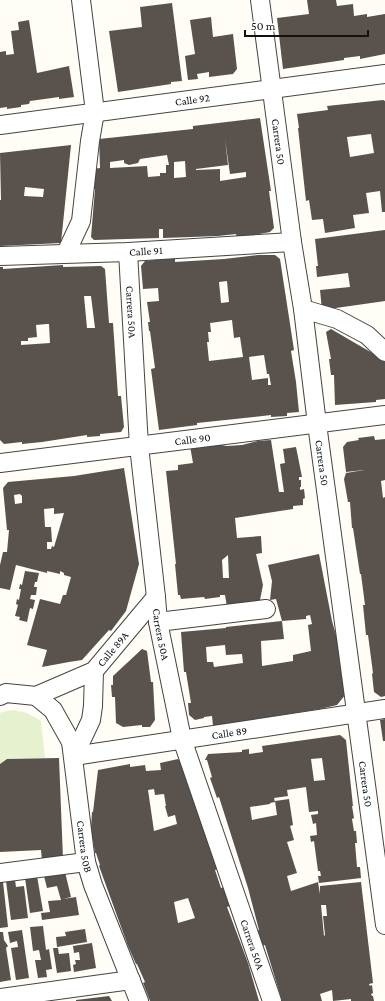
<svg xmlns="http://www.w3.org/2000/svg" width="385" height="1001" font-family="'Crimson Pro',serif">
<rect width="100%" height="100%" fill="#fffdf5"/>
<path fill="#e6f2cf" d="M14,710L27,713L41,721L45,758L7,759L0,764V713L6,711Z"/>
<g fill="#5a524d" fill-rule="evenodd">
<path d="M307,0H336L337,6L353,4L354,16L367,14V17L385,14V54L360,59V56L344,58V60L283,69L277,18L309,14Z"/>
<path d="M172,3L182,81L171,82V84L118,92L109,31L142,27L140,7Z"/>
<path d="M211,17L213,37L233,34L237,69L233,74L209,77V72L197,74L198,79L188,80L185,56L195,54L190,20Z"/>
<path d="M29,20L37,73L69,66L74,97L59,99V97L30,101L29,104L21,105V107L7,109V107L0,108V52L6,51V55L14,54L11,31L19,30L18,22Z"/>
<path d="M383,100L385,101V212H382L380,191L366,193L369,213L353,215L355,228L325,233L323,219L312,220L309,200L306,201L298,128H299L297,114L328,110L327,106ZM371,134L374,153L350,157L347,137Z"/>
<path d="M260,118L271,191H269L274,228L270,232L237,238L236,234L218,236L163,238V229H159V238L94,240L91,237L95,189H94L93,169L100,168L99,139L193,129V126ZM225,139L230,174L246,172V177L220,181V169L196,170V169L228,165ZM167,155L169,165H166V173H160V176L148,177L147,166L110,168V162L124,160V163L129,165L138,163L140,159ZM185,161L186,177L174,178V162Z"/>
<path d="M71,145L61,243L0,246V200H1L0,153ZM25,187L44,189L43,197L24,196Z"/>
<path d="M385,230V301L322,310L320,290L350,287L348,273L317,277L316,266H318L315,239Z"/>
<path d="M258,255H275L280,259L294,350L291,351L296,382L299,412L287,413V416L271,417V415L235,419L197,423V425L159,430L151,369L155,368L150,331H149L148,322H150L147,302L159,301L158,288L143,289L141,266L145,261L175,258V262L224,259ZM227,281L229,302L221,303L219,282ZM232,320L234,338L240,337L243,357L209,361L207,342H209L208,332H211L210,323ZM264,355L267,374H269L271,385H268V378L252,380L249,357Z"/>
<path d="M63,265V267L101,266L105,269L109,323H113L118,396H121L124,427L121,432L100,434V436L87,437V435L42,442L22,444V442L4,444L0,440V267H3V269ZM84,296H91L95,328H87ZM47,324H49L50,343L21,345V341H28V338L37,337L36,325Z"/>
<path d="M331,329L374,354L385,362V399L376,400V402L335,405L334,375H331L329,359H331L326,332Z"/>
<path d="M374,436L375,440L385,439V480L381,481L383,498L385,497V696L381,697L374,692L372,674L373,673L368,635H366L363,605H365L361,574H360L353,528H352L350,502H348L344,479L346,473L364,470L346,472L343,447L347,442L359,440L358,438Z"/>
<path d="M271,440L279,492H284L280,464L285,463L283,449L296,447L302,477H299V480H301V487H300V490L304,489L305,498L303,499V505L293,506V509L235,518L237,538L261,536L262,553L256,554L263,585L259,605L228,613L225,595H220V597L205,599L204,597L181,599L180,595H178L175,564H176L166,471L178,470V465L193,463L190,446L215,444L227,446L242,445L258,441ZM228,555L229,578H223L222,560Z"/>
<path d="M124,468L139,564L126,611L111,631L109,630L82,660L69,662L42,667L47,650L27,645L40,599L60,604L63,595H66L71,577L64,575V573L60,571V574L47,571V573L16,565L10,590L0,588V565L3,552H7L9,530H7L3,488L8,482L74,476ZM20,494L22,496V503L15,504L14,495ZM54,508V514L64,513L54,547L52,546L51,549H47V542H52L51,527H45L44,509Z"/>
<path d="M319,554L332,621L338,642L346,694L337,705L320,709L213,726L212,716L204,717V718L195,720L189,715L188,703H191L186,672H184L181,632L226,628V627L282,621L284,639L261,641L262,666L293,661V655L311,651L308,625L312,624L310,615L306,616V619L282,621L276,599L270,600L272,581L268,565ZM225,645L226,655L242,654L243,663L214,667L213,662H207L206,647Z"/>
<path d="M25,571L39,573L37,582H35L34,587H37L36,595H31L30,599L35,600L33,609L30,608L27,622L19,620L20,617L15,616L18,605L16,604L17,599L19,600L21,589H19L20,584L22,585Z"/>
<path d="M142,649L147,651L151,682H153L155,720L150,727H142V725L123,727L116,723L115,697H112L111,685H113V676Z"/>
<path d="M385,719V741H383L380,720Z"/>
<path d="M340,735L346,740L353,806H352L354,818L352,819L354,831H356L357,843H355L357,867H360L361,878L319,883L318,876H321L320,871H318L314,841L311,842L310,836L317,835L316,823L313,824L311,815L318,814V811L309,812L306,787L287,790L288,796L274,798L275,802L270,803V804L250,807L252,820L277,815L275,801L289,799L293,825L290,826L294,840L287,842L297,873L287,876L291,891L318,882L320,894V886L361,882L373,983L369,984L370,986L372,985L373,993L371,994L372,996H373L374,1001H351V999L333,1001L332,990L320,994L322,1001H282L265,945L262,946L258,930H259L248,888L219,797L217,798L210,778L212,777L207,760H205L208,754L242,752V750L249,749V754L263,752L262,746ZM322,758L325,780L314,781L311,759ZM321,905H326L327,916H323L325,935L324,936Z"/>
<path d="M59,758L63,859L42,860L41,850L0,852V764L7,759Z"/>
<path d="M178,759L185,767L218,869L215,870L221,888L224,887L230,906L227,907L248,963L259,1001H150L143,983L145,982L137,964H136L128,946L99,866L100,865L96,853H95L91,828L92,812H93L98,770L130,764V767L145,765L146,771L161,770L160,763ZM154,789L155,795L164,794L166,806H165L168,817L175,815L177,824L154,831L148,790ZM188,898L195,918L178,923L174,902Z"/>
<path d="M65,872L71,897L63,899L76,897L79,915L42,920L41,913L50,912L48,901L61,900L57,886L47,888L44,876Z"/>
<path d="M37,876L43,911L30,913L25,878Z"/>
<path d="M15,880L16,887L24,886L28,918L11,920L6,881Z"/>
<path d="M0,882H3L8,927L0,928Z"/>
<path d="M43,926L46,950L49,949L52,969L46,970L47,977L38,978L35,960H41L39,950L33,951L30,927Z"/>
<path d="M85,929L87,942L57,947L56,937L66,936L65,932Z"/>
<path d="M22,930L29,978L16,980L11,948L18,947L17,941L10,943L8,932Z"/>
<path d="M0,932H3L4,940L8,946L6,948L11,980L0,982Z"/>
<path d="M92,943L96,968L74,972L73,965L76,964L75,960H80L79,952L74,953L73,946Z"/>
<path d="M53,948H58L59,954L69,953L71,971L57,973Z"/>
<path d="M109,996L112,1001H76V1000Z"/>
</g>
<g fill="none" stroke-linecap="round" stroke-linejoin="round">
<defs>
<g id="minor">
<path id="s1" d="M260,0L292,242L303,309L317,424L385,925"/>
<path id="s2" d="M0,125L385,74"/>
<path id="s3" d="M128,252L139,446L156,597L158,622L182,739L272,1001"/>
<path d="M66,253L81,221L90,141L95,112L81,0"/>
<path id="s4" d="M0,256L128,252L292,242"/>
<path d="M303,309L337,319L367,335L385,352"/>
<path id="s5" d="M0,463L385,415"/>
<path d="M158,622L266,609"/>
<path d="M0,696L6,693L36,696"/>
<path id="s6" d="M36,696L53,710L71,742L86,862L93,885L139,1001"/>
<path id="s7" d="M36,696L94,671L156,597"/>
<path id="s8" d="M74,756L385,709"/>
<path d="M74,756L91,720L93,706L94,671"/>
<path d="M0,873L86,862"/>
<path d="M0,998L131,980"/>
</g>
</defs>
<use href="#minor" stroke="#444" stroke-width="20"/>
<use href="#minor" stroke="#fff" stroke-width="18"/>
</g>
<g text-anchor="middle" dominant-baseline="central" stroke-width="4" stroke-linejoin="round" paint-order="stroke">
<g font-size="11" fill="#111" stroke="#fff">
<text stroke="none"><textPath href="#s2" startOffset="194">Calle 92</textPath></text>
<text stroke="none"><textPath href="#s1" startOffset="143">Carrera 50</textPath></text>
<text stroke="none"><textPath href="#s4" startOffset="146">Calle 91</textPath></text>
<text stroke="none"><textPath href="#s3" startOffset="60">Carrera 50A</textPath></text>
<text stroke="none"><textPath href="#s5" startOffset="194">Calle 90</textPath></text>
<text stroke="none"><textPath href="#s1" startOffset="467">Carrera 50</textPath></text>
<text stroke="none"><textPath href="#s3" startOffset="384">Carrera 50A</textPath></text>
<text stroke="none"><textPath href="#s7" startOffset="92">Calle 89A</textPath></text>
<text stroke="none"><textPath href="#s8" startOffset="157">Calle 89</textPath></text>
<text stroke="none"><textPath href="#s1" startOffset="791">Carrera 50</textPath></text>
<text stroke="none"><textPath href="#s6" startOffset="164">Carrera 50B</textPath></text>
<text stroke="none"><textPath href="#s3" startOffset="708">Carrera 50A</textPath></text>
</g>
</g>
<path d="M245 30v6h123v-6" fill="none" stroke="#111111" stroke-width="2"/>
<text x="251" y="30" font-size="12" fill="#111111" stroke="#ffffff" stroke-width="3" paint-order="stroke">50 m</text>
</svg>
